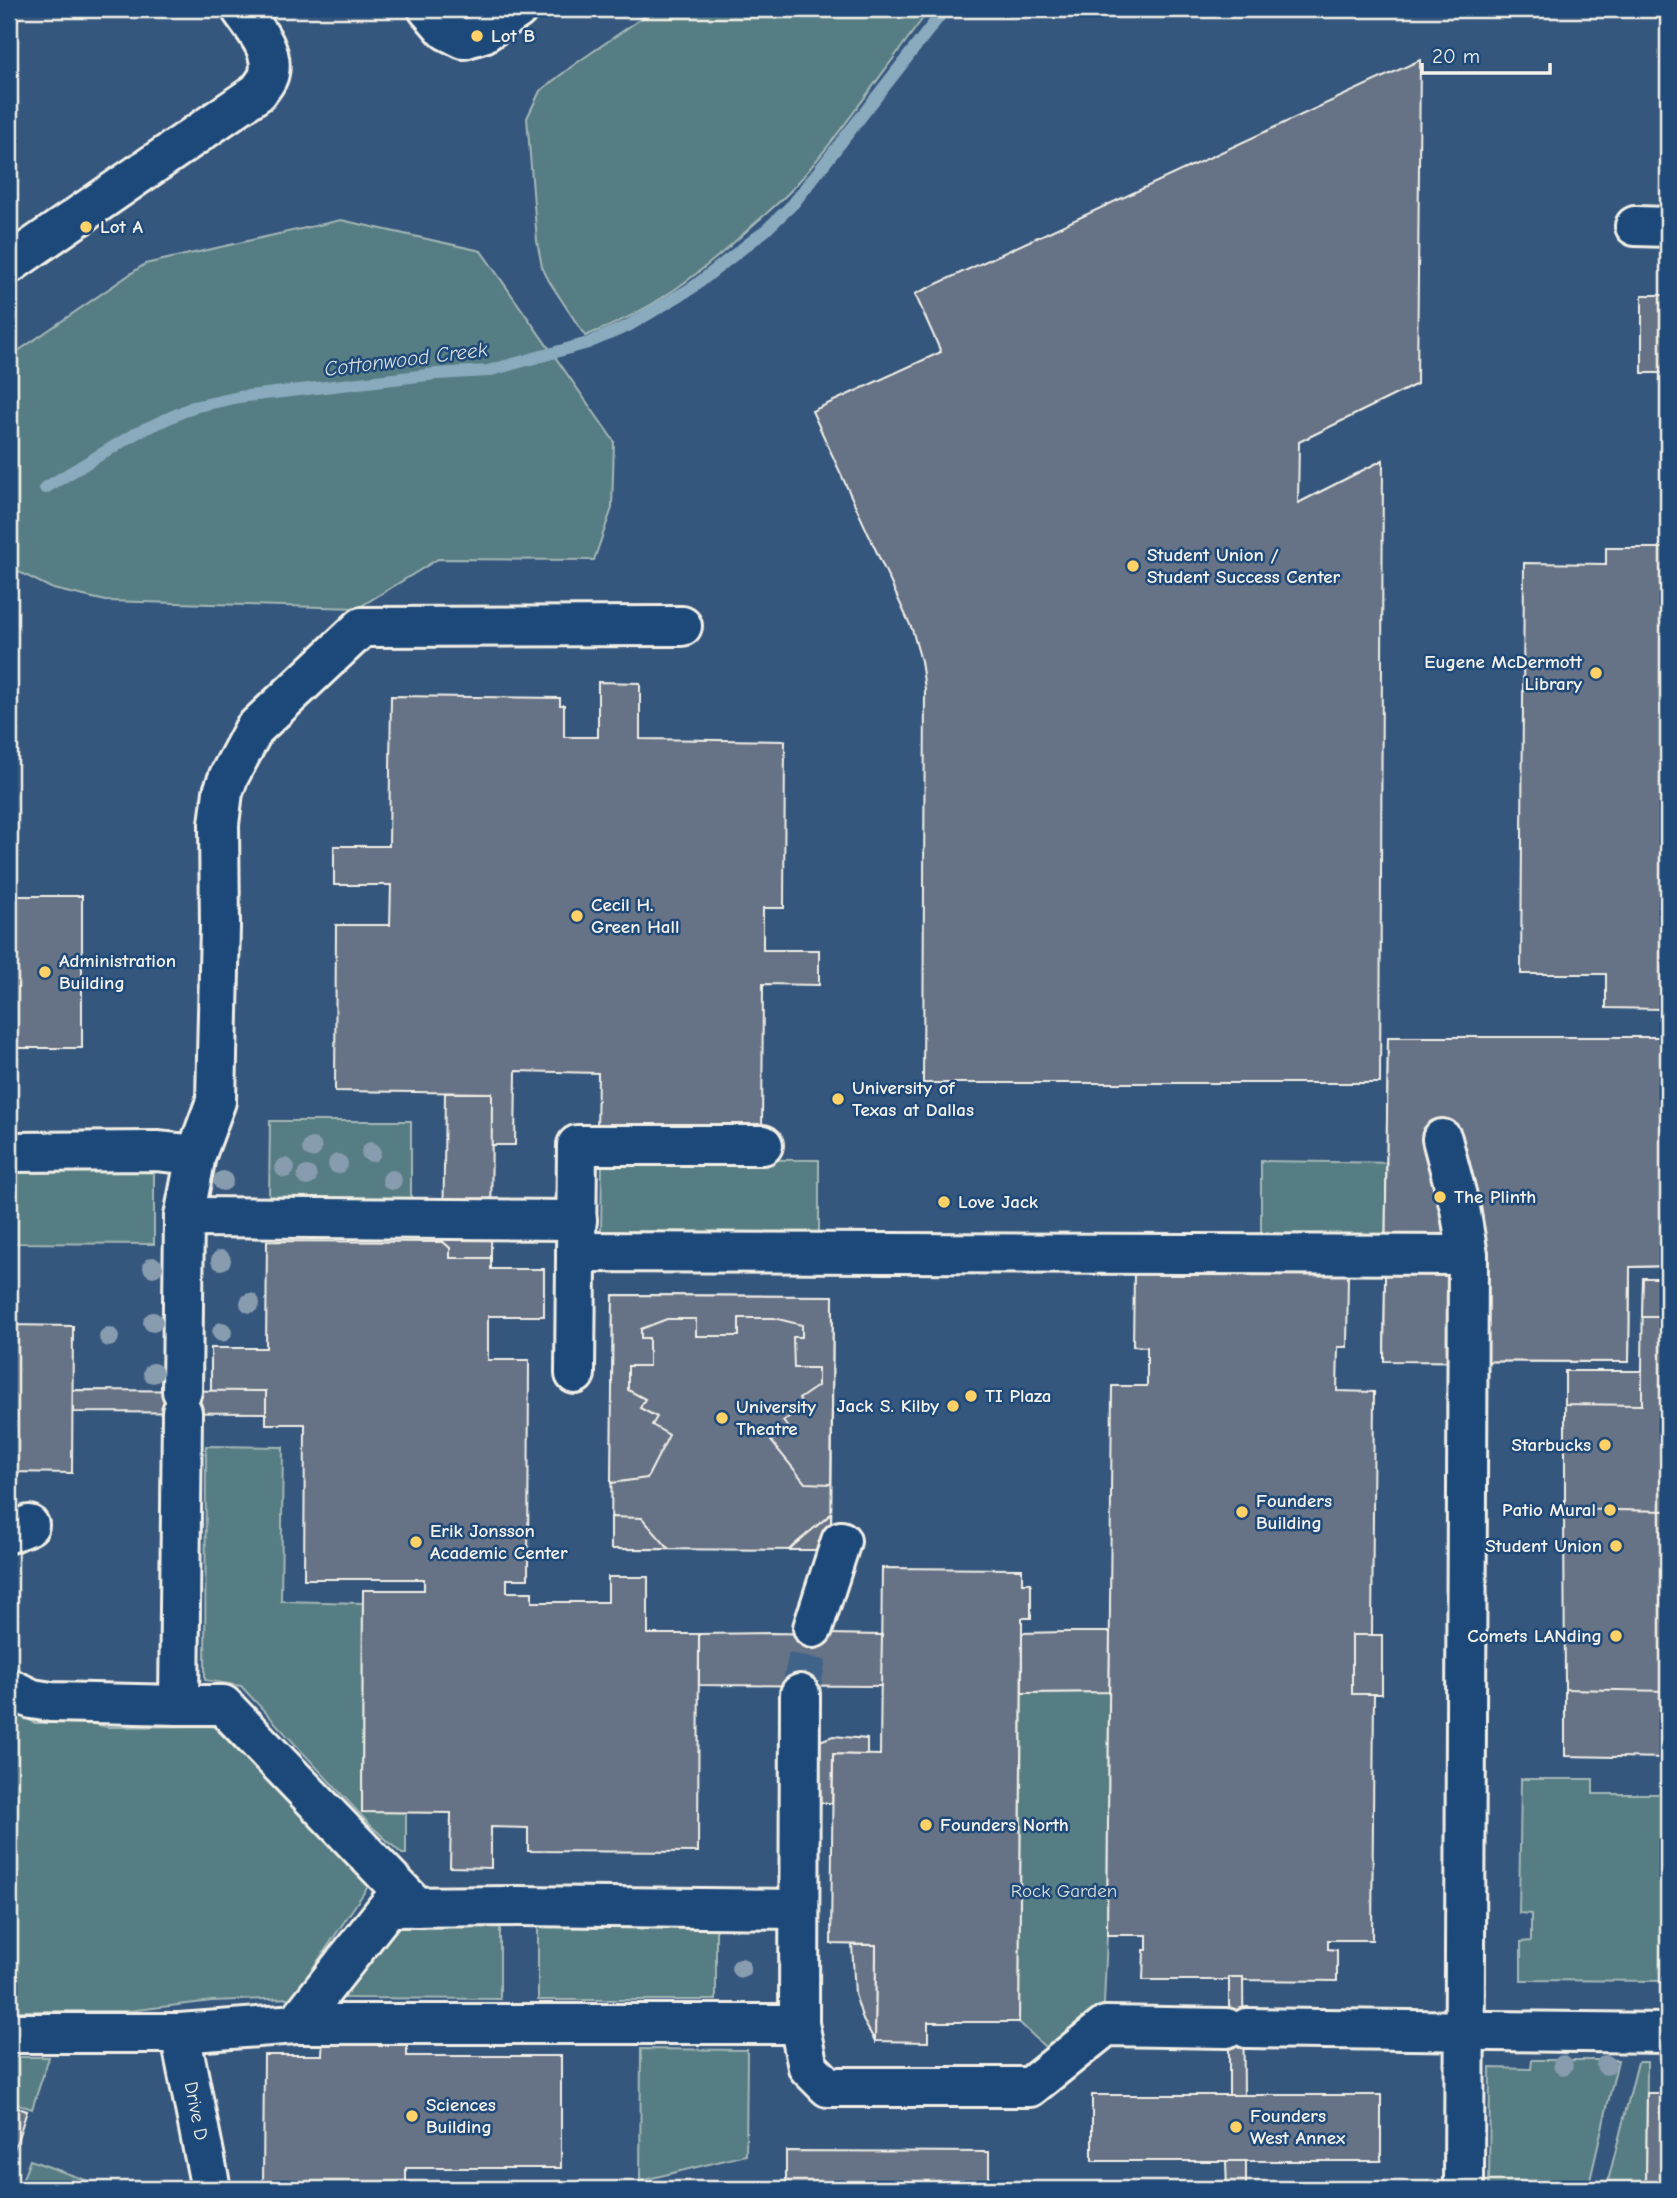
<svg xmlns="http://www.w3.org/2000/svg" width="1677" height="2198" font-family="'Comic Neue',sans-serif">
<rect width="100%" height="100%" fill="#1f4a7a"/>
<filter id="ink" filterUnits="userSpaceOnUse"><feTurbulence type="fractalNoise" baseFrequency=".0143" numOctaves="2"/><feDisplacementMap in="SourceGraphic" scale="14" xChannelSelector="R" yChannelSelector="G"/><feConvolveMatrix kernelMatrix="1 2 1 2 8 2 1 2 1" color-interpolation-filters="sRGB"/></filter>
<g filter="url(#ink)">
<rect fill="#34567d" x="9" y="9" width="1659" height="2180"/>
<g fill="#567d83" stroke="#a5b7b6" stroke-width="2">
<path d="M655,9H930C885,68 843,131 795,186C782,201 766,213 752,226C699,275 653,311 585,336L549,281L542,267L537,241L527,118L540,91L575,64Z"/>
<path d="M341,220L481,251L614,441L612,508L594,560L438,559L358,608L106,601L53,589L9,567V351H18L145,264Z"/>
<path d="M270,1121H411V1199L269,1198Z"/>
<path d="M602,1159L819,1160V1237L601,1235Z"/>
<path d="M1261,1161L1402,1163L1401,1242L1261,1241Z"/>
<path d="M9,1169H154V1244L9,1243Z"/>
<path d="M206,1446L283,1447L281,1601L363,1603L362,1812H406V1854H402L370,1825L241,1686L205,1680Z"/>
<path d="M1109,1692L1107,1935L1104,2004L1048,2050L1019,2022L1022,1693Z"/>
<path d="M9,1710L35,1723H88L108,1727L213,1726L371,1882L293,1998L212,2001L128,2011H9Z"/>
<path d="M1521,1779H1593V1794H1668V1981L1521,1980V1942L1531,1941V1914L1519,1913Z"/>
<path d="M408,1920H500V1999L343,1998L387,1937Z"/>
<rect x="538" y="1921" width="178" height="79"/>
<path d="M641,2049L747,2050L746,2155L640,2181Z"/>
<path d="M9,2057H49L32,2109L9,2101Z"/>
<path d="M1532,2060H1618L1588,2189H1489L1490,2068L1531,2069Z"/>
<path d="M1638,2062H1647L1646,2189H1606Z"/>
<path d="M30,2160L102,2186L113,2189H19Z"/>
</g>
<g fill="none" stroke-linecap="round" stroke-linejoin="round">
<path stroke="#8aaabd" stroke-width="12" d="M45,488L138,432L193,407L239,397L436,374L488,371L588,343L628,326L692,288L766,230L793,204L945,9"/>
</g>
<g fill="#667285" stroke="#f4f1e8" stroke-width="2" fill-rule="evenodd">
<path d="M1420,60L1417,384L1299,442L1298,503L1383,460L1380,1083H923L925,689L921,661L912,629L812,411L941,352L915,294Z"/>
<rect x="1642" y="295" width="26" height="78"/>
<path d="M1606,548H1666V565H1668V992H1662V1009L1606,1008V974H1521L1524,563L1606,564Z"/>
<path d="M598,682L640,683V739L785,741L784,908H763V950H819V985L763,984L762,1135L597,1133L598,1073L516,1071L515,1145H491L492,1093L335,1091L336,925H390L391,885H334V846H389L391,696L560,698V705H564V737H598Z"/>
<rect x="9" y="896" width="73" height="152"/>
<path d="M1388,1037H1668V1266L1630,1267L1629,1362L1384,1361ZM1531,1129L1545,1132L1557,1138L1566,1148L1572,1160L1575,1174L1572,1188L1565,1200L1555,1210L1543,1216L1529,1218L1514,1215L1501,1207L1492,1195L1487,1180V1165L1492,1151L1502,1139L1516,1132Z"/>
<path d="M1388,1037H1668V1266L1630,1267L1629,1362L1384,1361Z"/>
<path d="M445,1093H492L491,1258H450V1248L443,1242Z"/>
<path d="M267,1241L443,1242L450,1248V1258H491V1269H544V1316H488V1360H529L528,1579H507V1592H532V1602H608V1577H648V1634H699L698,1852L528,1851V1828L491,1827V1868L450,1867L451,1813L362,1812L363,1590H424V1579H304L305,1424H266V1391H211V1348H266Z"/>
<path d="M1134,1272L1348,1273L1347,1347H1338L1337,1391L1374,1392L1372,1635H1352V1694H1374L1372,1940H1328V1949L1337,1950V1981L1243,1980V1977H1229V1980H1143L1144,1950H1147V1935H1107L1112,1386H1147V1347L1133,1346Z"/>
<path d="M1643,1278H1668V1758L1565,1756V1371H1642Z"/>
<path d="M1643,1278H1668V1317H1642Z"/>
<path d="M613,1295L833,1296L831,1550L611,1549Z"/>
<path d="M613,1295L833,1296L831,1484L805,1483L771,1441L788,1428L783,1421L804,1407L799,1399L818,1386V1368H794L793,1337H802V1325L774,1318H739V1336H696V1319H667L641,1329V1338H649V1366H628V1390L645,1399L640,1408L657,1417L652,1425L669,1435L647,1478L611,1483Z"/>
<path d="M9,1325L73,1326L72,1473L9,1472Z"/>
<path d="M1565,1371H1642V1405L1565,1404Z"/>
<path d="M73,1390L266,1391V1413L73,1412Z"/>
<path d="M1564,1509L1668,1511V1691L1565,1689Z"/>
<path d="M831,1514V1550H789L794,1545Z"/>
<path d="M611,1517L642,1518L669,1549H611Z"/>
<path d="M882,1568L1022,1569V1583H1031V1618H1022V1633L1019,2022H928V2042L875,2041L876,1945L831,1944L833,1754L880,1755Z"/>
<path d="M1066,1632H1110L1109,1692L1022,1693V1633Z"/>
<path d="M771,1633L882,1635L881,1686L699,1685V1634Z"/>
<rect x="1352" y="1635" width="30" height="59"/>
<path d="M833,1736L867,1739V1755L833,1754L832,1803H817V1742Z"/>
<path d="M852,1945H876L875,2041L863,2020L855,1994Z"/>
<path d="M1229,1977H1243L1244,2095H1229Z"/>
<path d="M323,2034H407V2056H561V2168H406V2189H263L264,2055H322Z"/>
<path d="M1647,2093H1668V2189H1646Z"/>
<rect x="1092" y="2095" width="289" height="66"/>
<path d="M9,2105L27,2111L9,2165Z"/>
<path d="M786,2151L989,2152V2189H786Z"/>
<path d="M1226,2161H1246V2189H1227Z"/>
</g>
<g fill="none" stroke-linecap="round" stroke-linejoin="round">
<path stroke="#3f638a" stroke-width="38" stroke-dasharray="38 19" stroke-linecap="butt" d="M800,1694L813,1628"/>
<defs>
<g id="minor">
<path d="M428,9L446,30L464,39L483,33L518,9"/>
<path d="M1635,226L1668,227"/>
<path d="M9,264L258,92C262,86 268,80 269,73C274,49 253,27 241,9"/>
<path d="M1442,1139L1460,1208L1468,1255L1464,2189"/>
<path d="M9,1152L157,1151L196,1155"/>
<path d="M184,1217L577,1220"/>
<path d="M576,1252L1468,1255"/>
<path d="M575,1374L577,1145H763"/>
<path d="M182,1391L184,1217L196,1155L216,1101L220,926L219,824L223,792L229,776L254,729L362,627L682,626"/>
<path d="M182,1412L179,1705H223L417,1907"/>
<path d="M9,1533L29,1525"/>
<path d="M813,1628L841,1541"/>
<path d="M9,1688L32,1699L51,1702L179,1705"/>
<path d="M800,1694L799,2024L808,2067L828,2087H1030L1106,2026L1226,2028"/>
<path d="M296,2024L388,1907L517,1906L798,1909"/>
<path d="M1247,2028L1668,2033"/>
<path d="M9,2033H180L296,2024H799"/>
<path d="M180,2033L211,2189"/>
</g>
</defs>
<use href="#minor" stroke="#f4f1e8" stroke-width="44"/>
<use href="#minor" stroke="#1f4a7a" stroke-width="38"/>
</g>
<g fill="#879cae">
<circle cx="312" cy="1148" r="10"/>
<circle cx="371" cy="1152" r="10"/>
<circle cx="338" cy="1164" r="10"/>
<circle cx="285" cy="1168" r="10"/>
<circle cx="307" cy="1176" r="10"/>
<circle cx="392" cy="1180" r="10"/>
<circle cx="223" cy="1181" r="10"/>
<circle cx="221" cy="1260" r="10"/>
<circle cx="153" cy="1267" r="10"/>
<circle cx="250" cy="1303" r="10"/>
<circle cx="153" cy="1322" r="10"/>
<circle cx="222" cy="1332" r="10"/>
<circle cx="109" cy="1337" r="10"/>
<circle cx="153" cy="1373" r="10"/>
<circle cx="741" cy="1968" r="10"/>
<circle cx="1563" cy="2065" r="10"/>
<circle cx="1606" cy="2065" r="10"/>
</g>
</g>
<g fill="#ffd166" stroke="#1f4a7a" stroke-width="2.5">
<circle cx="477" cy="36" r="7"/>
<circle cx="86" cy="227" r="7"/>
<circle cx="1133" cy="566" r="7"/>
<circle cx="1596" cy="673" r="7"/>
<circle cx="577" cy="916" r="7"/>
<circle cx="45" cy="972" r="7"/>
<circle cx="838" cy="1099" r="7"/>
<circle cx="1440" cy="1197" r="7"/>
<circle cx="944" cy="1202" r="7"/>
<circle cx="971" cy="1396" r="7"/>
<circle cx="953" cy="1406" r="7"/>
<circle cx="722" cy="1418" r="7"/>
<circle cx="1605" cy="1445" r="7"/>
<circle cx="1610" cy="1510" r="7"/>
<circle cx="1242" cy="1512" r="7"/>
<circle cx="416" cy="1542" r="7"/>
<circle cx="1616" cy="1546" r="7"/>
<circle cx="1616" cy="1636" r="7"/>
<circle cx="926" cy="1825" r="7"/>
<circle cx="412" cy="2116" r="7"/>
<circle cx="1236" cy="2127" r="7"/>
</g>
<g text-anchor="middle" dominant-baseline="central" stroke-width="5" stroke-linejoin="round" paint-order="stroke">
<g font-size="19" font-weight="bold" fill="#f4f1e8" stroke="#1f4a7a" text-anchor="start">
<text x="491" y="36">Lot B</text>
<text x="100" y="227">Lot A</text>
<text x="1147" y="555">Student Union /<tspan x="1147" dy="22">Student Success Center</tspan></text>
<text x="1582" y="662" text-anchor="end">Eugene McDermott<tspan x="1582" dy="22">Library</tspan></text>
<text x="591" y="905">Cecil H.<tspan x="591" dy="22">Green Hall</tspan></text>
<text x="59" y="961">Administration<tspan x="59" dy="22">Building</tspan></text>
<text x="852" y="1088">University of<tspan x="852" dy="22">Texas at Dallas</tspan></text>
<text x="1454" y="1197">The Plinth</text>
<text x="958" y="1202">Love Jack</text>
<text x="985" y="1396">TI Plaza</text>
<text x="939" y="1406" text-anchor="end">Jack S. Kilby</text>
<text x="736" y="1407">University<tspan x="736" dy="22">Theatre</tspan></text>
<text x="1591" y="1445" text-anchor="end">Starbucks</text>
<text x="1256" y="1501">Founders<tspan x="1256" dy="22">Building</tspan></text>
<text x="1596" y="1510" text-anchor="end">Patio Mural</text>
<text x="430" y="1531">Erik Jonsson<tspan x="430" dy="22">Academic Center</tspan></text>
<text x="1602" y="1546" text-anchor="end">Student Union</text>
<text x="1602" y="1636" text-anchor="end">Comets LANding</text>
<text x="940" y="1825">Founders North</text>
<text x="426" y="2105">Sciences<tspan x="426" dy="22">Building</tspan></text>
<text x="1250" y="2116">Founders<tspan x="1250" dy="22">West Annex</tspan></text>
</g>
<g font-size="19" fill="#dce0d9" stroke="#1f4a7a">
<text x="1064" y="1891">Rock Garden</text>
</g>
<g font-size="19" fill="#f4f1e8" stroke="#1f4a7a">
<text transform="translate(196 2111) rotate(79)">Drive D</text>
</g>
<g font-size="21" font-style="italic" fill="#d9dfdd" stroke="#1f4a7a">
<text transform="translate(406 359) rotate(-7)">Cottonwood Creek</text>
</g>
</g>
<rect width="1677" height="2198" fill="none" stroke="#1f4a7a" stroke-width="35"/>
<rect x="18" y="18" width="1642" height="2163" fill="none" stroke="#f4f1e8" stroke-width="2.5" filter="url(#ink)"/>
<path d="M1422 63v10h128v-10" fill="none" stroke="#f4f1e8" stroke-width="3.5"/>
<text x="1432" y="63" font-size="21" fill="#f4f1e8" stroke="#1f4a7a" stroke-width="5" paint-order="stroke">20 m</text>
</svg>
